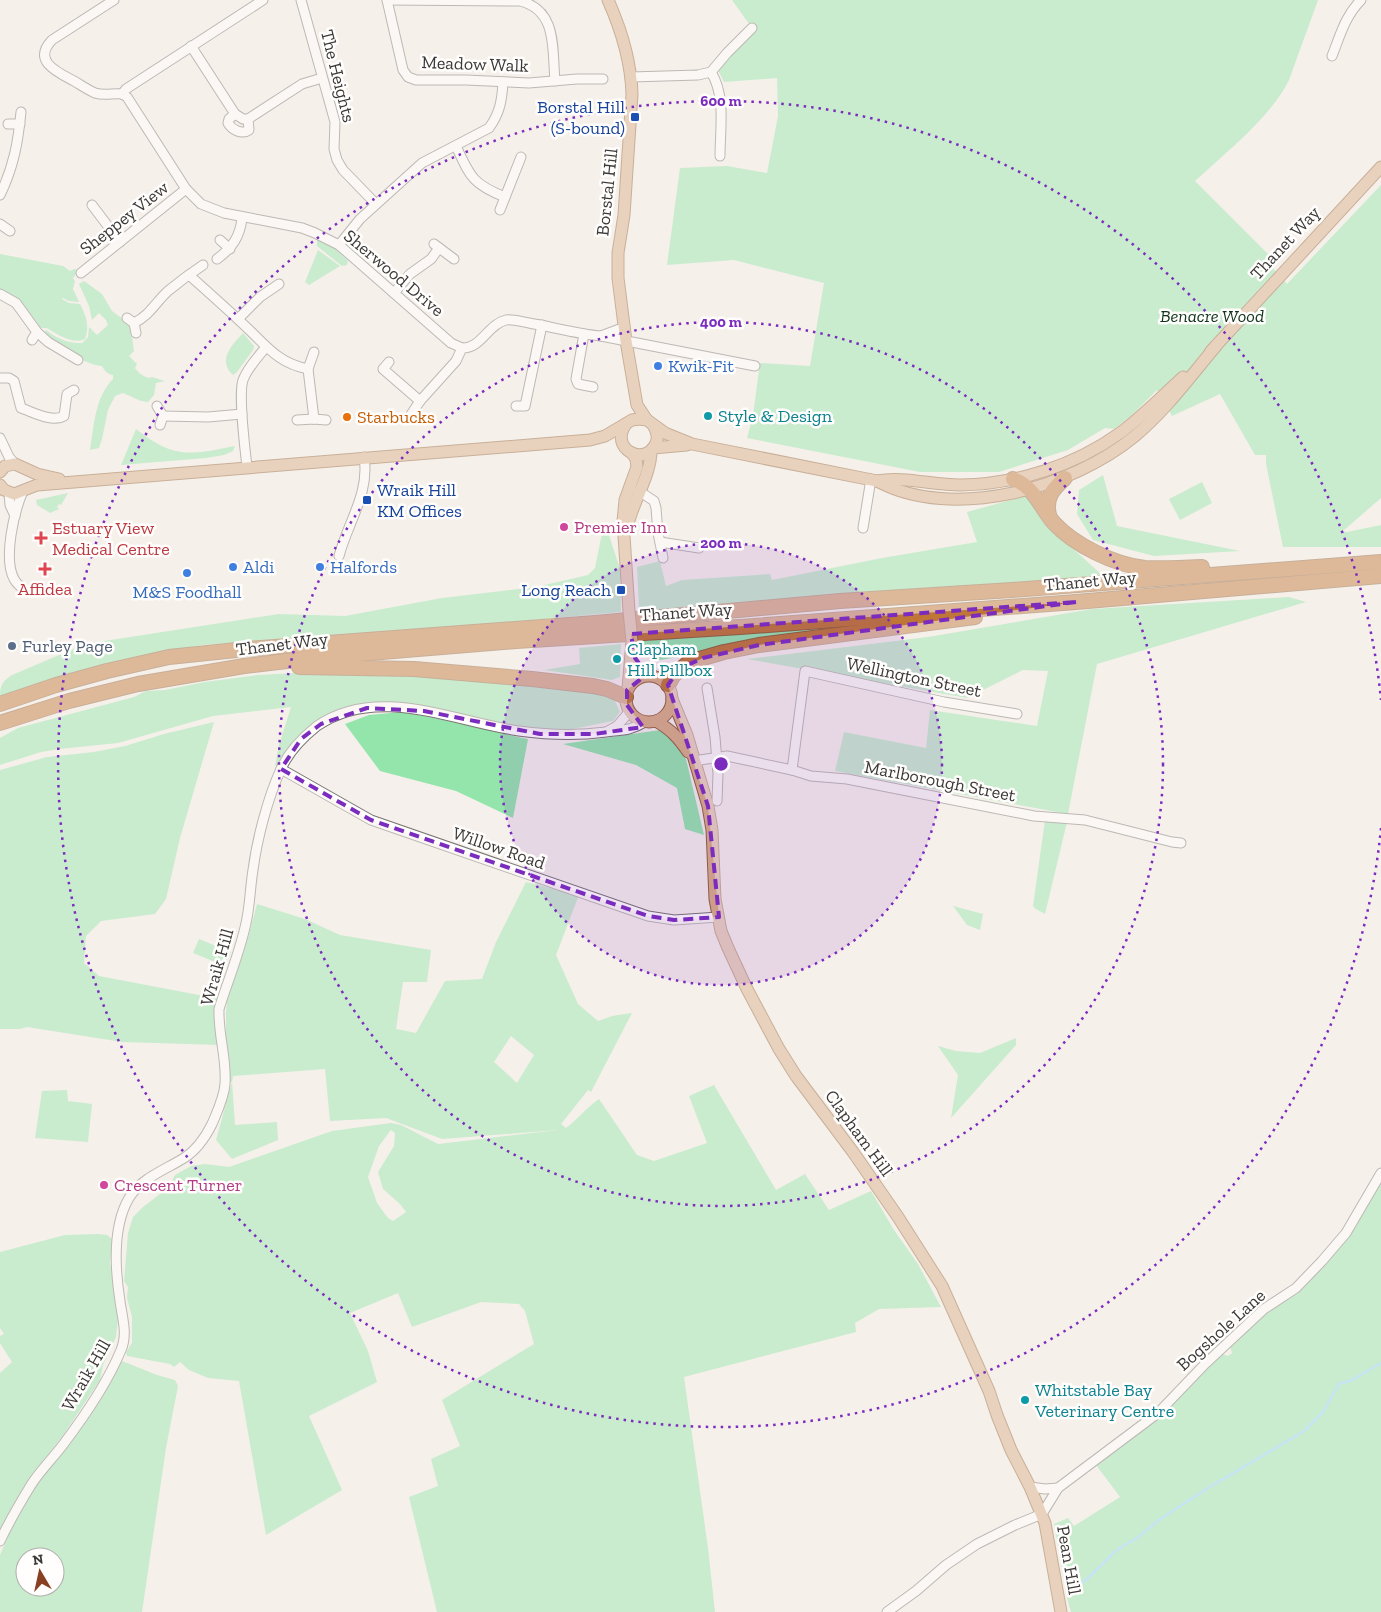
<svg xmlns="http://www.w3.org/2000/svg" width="1381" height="1612" font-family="'Zilla Slab',serif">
<rect width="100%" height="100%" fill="#f5f0eb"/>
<g fill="#93e5ab" fill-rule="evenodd">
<path d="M732,0H1318L1289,80C1271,117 1225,153 1195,181L1269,255L1275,262L1271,266L1287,284L1381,185V498L1343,531L1347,532L1381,525V547H1283L1266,464V455H1255L1220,394L1172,416L1157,390L1132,415L1114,429L1105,428L1068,450L999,472H920L747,438L753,415L760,363L810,366L824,283L734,260L667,265L680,168L727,166L767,173L778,116L777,78L724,82L718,70L752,28Z"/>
<path d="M317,237L334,247L348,261L347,265L342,266L317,246Z"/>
<path d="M318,250L340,266L309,285L305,282Z"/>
<path d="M0,254L63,266L70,271L74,269L79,270L73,278L75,281L73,289L79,302L69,301L63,298L62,299L69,303L80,304C86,315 90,327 85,339C73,345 57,334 47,328H42L38,326L39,325L19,299L0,290Z"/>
<path d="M84,281L102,294L112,311L127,322L131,329L134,351L129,356L137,364L135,368C139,374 143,376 149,378L152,377L165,381L156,383L154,395L148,402L141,401L123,393L115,396L108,410L102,439L99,448L90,450C94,426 95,397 113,379V375C107,374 105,371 102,366C87,366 56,345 43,335L46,330C56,338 69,344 82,343L88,337L89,327L97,335L108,325L106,320L99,313L92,320L89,306L79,284Z"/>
<path d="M243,333L254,346L253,350L237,372L233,375C217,360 232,345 243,333Z"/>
<path d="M136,429C174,459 190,455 235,446L233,451L224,455L206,458L121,465Z"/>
<path d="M1103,475L1117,526L1240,551L1154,556L1093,540L1077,514L1079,490Z"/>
<path d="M1202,482L1212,503L1180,520L1169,499Z"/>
<path d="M68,493L61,505L59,504L57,507L59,509L50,513L37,505L36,500Z"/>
<path d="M1025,496L1056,533L1103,576L639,611L637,567L660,561L666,586L682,580L770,574L772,580L882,558L977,542L967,512Z"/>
<path d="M606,526L620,569L621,612L468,626L202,645L130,658L50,681L0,699C0,687 1,682 12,675L85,644L279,614L345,616L442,598L536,587L588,575L595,568L601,538Z"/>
<path d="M1289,597L1306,602L1097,664L1068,814L835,771L844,732L926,748L930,710L1037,726L1048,671L1023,670L967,698L747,659L928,637L1092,609Z"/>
<path d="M959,612L653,661L649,657L641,641L892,621Z"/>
<path d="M621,644L620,677L612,680L544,670L580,664L579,648Z"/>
<path d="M403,671L602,693L615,701L620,712L613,721L568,730L530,729L436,709H344L327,715L309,727L279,766H275L279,745L291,707L213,716L118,743L59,749L41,752L0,765V738L18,728L134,697L146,691L165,690L205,682L257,675L315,672Z"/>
<path d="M401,712C444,719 485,730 528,739L513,818L456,791L380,771L345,724L369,715Z"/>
<path d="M214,722L180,838L166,899L155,914L101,921L86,936L84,963L99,976L220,999L219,1045L122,1042L27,1027L20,1029H0V770L47,757L94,752L125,746L164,734Z"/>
<path d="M660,730L672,737L686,759L704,835L685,829L677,788L636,765L563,744Z"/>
<path d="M1045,820L1067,822L1045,914L1036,909L1033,906Z"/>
<path d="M526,882L579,895L556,955L578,1004L598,1021L612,1016L632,1013L591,1092L588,1090L561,1124L566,1128C578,1119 587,1107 599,1099L637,1155L654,1161L707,1143L689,1096L714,1085L776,1190L805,1174L829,1210L871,1191L894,1230L918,1264L941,1307L879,1309L855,1323L856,1332L684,1377L708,1548L715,1612H437L409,1497L438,1486L431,1459L460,1446L442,1400L534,1344L525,1311L519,1304L481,1302L412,1327L398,1293L350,1313L368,1351L377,1382L309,1416L342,1490L266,1535L239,1381L208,1378L189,1370L180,1362L174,1367L170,1364L127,1356L126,1352L132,1343V1317L127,1298L128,1287L124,1281L128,1233L133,1217L143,1207L168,1188L175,1175L191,1166L205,1164L229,1167L332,1131L391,1123L401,1125L438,1144L558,1130L442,1139L386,1118L330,1121L325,1069L233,1076L232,1082L235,1125L277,1122L278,1140L232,1159L216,1140L232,1082L229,1081L230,1064L226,1042V1013L227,1000L249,934L257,904L305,919L340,935L431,950L427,982H403L396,1029L416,1033L445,981L482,979L496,942ZM511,1036L534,1055L517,1083L494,1062ZM391,1130L395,1133L394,1146L378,1172L383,1189L400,1204L406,1212L393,1221L388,1218L377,1203L368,1177L379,1146Z"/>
<path d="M953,906L983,914L980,930L967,925Z"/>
<path d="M199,939L231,952L225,966L193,953Z"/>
<path d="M1016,1038V1045L951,1118L958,1075L938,1046L956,1051L980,1053Z"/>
<path d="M67,1090L68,1101L92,1104L88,1142L35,1138L42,1091Z"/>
<path d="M1381,1177V1612H1071L1068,1602L1054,1524L1068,1518L1074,1526L1120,1497L1096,1465C1143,1434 1178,1397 1217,1357L1223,1354L1228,1356L1232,1353L1230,1347L1268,1311L1298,1293L1316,1272Z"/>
<path d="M98,1234L107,1235L113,1240L110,1262L118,1319L116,1337L103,1365L100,1380L64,1434L25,1485L0,1537V1373L12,1362L0,1343V1336L4,1334L0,1328V1252L65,1235Z"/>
<path d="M122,1361L157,1375L175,1380L178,1386L166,1448L142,1612H0V1555L12,1526L33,1486L92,1409L111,1380ZM25,1557H55V1587H25Z"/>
</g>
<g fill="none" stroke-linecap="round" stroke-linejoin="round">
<path stroke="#8bd4fe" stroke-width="2.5" d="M1072,1588L1078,1586L1087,1579L1118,1549L1140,1536L1160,1519L1208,1488L1304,1431L1323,1412L1339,1384L1352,1380L1381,1363"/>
<defs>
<g id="minor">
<path d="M114,0L52,40C32,61 57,72 74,81C81,85 88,90 95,93C104,96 113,93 122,94"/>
<path d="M301,0L335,122L334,149L337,160L343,170L376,204"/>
<path d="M387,0L403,70L408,77L416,80H466L529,83L577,79H603"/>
<path d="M387,0L520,1C558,10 552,50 555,81"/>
<path d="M191,46L235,114L243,119H248L302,84L322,78"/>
<path d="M1332,56C1340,36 1345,16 1361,0"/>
<path d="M711,72C726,96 720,129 720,156"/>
<path d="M711,72L727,53L752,28"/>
<path d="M631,77L698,75L711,72"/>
<path d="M122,94L127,97L186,189L201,204L224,213L302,228L315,233L339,245L451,343L462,348"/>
<path d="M122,94L126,89L263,0"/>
<path d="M235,114L229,119L228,123C232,130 242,135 249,130L248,119"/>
<path d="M8,124H20"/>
<path d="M456,146C470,176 472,184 505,197"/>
<path d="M0,195C14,166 18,142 21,112"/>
<path d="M92,205L120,242"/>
<path d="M500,210L521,157"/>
<path d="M0,224L10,231"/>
<path d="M220,240L230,249"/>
<path d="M434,244L454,259"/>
<path d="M339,245L360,219L422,163L489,128C500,113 502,100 503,82"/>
<path d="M217,259C232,248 240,237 242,218"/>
<path d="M81,273L186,189"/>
<path d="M189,275C207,291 225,307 243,324C265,344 277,363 308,369"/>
<path d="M394,293L410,274L431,259L439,248"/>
<path d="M0,294L16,303L37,332L32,340"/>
<path d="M127,318L134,323L136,333"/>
<path d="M238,319L260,297L279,284"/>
<path d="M134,323C150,315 155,303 168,291C179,282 191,273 203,265"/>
<path d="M37,332L48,342L78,360"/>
<path d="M584,334L576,379L578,384L593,387"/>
<path d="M601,336L625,327"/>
<path d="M389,362L383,369L420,401"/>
<path d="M0,378H9L14,381L21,408C33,412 52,423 64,416L67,394L74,390"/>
<path d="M157,406L163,416L160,425"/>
<path d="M516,406H525L542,325"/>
<path d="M163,416L208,417L242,414"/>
<path d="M410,416L420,401L456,361L462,348C481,349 488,324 506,320C513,319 522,322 529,323C553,327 577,334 601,336L755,366"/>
<path d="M314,419L308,369L314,352"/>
<path d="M297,420L314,419L326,420"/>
<path d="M0,438L9,457L15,464"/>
<path d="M247,467C245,448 238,395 243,380C248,367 258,357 266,347"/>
<path d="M639,491L654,501L656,508L658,533L663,558"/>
<path d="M9,493L10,505L15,516"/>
<path d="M863,528L871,479"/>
<path d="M660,542L699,548"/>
<path d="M339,556C348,522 370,493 364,457"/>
<path d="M22,588C19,585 16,583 14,579C3,558 14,512 23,491"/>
<path d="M707,688L715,737L718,774L717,801"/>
<path d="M608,731L617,726L630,711"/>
<path d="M695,765L700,760L727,756L792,770L811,776L847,779L1034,816L1085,820L1172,842L1181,843"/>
<path d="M281,769L371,820L648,916L674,920L719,917"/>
<path d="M792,770L805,671L944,702L1017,714"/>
<path d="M1030,1487L1045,1489L1058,1488"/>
<path d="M0,1541C9,1522 20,1503 31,1485C40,1471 52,1459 62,1446C84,1417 107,1384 121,1350C128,1334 122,1317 120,1301C115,1269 112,1227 129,1198C141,1178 165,1170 184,1158C197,1150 205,1138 212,1124C217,1112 224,1098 225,1084C227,1059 218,1035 219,1009C228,980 240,952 246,923C250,906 250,888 253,870C257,839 268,797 281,769C289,751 302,738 317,726C378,684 455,722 519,731C548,735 577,736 606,732C622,730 630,731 645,722"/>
<path d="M887,1612L916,1591L946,1565L977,1544L1015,1525L1042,1514L1058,1488L1158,1413L1205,1364L1264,1309L1296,1288L1322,1261L1346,1233L1381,1173"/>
</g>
<g id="major">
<path d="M608,0C621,29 631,62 632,94L624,215L618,253V278L626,341L637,405L647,420"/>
<path d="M1211,351L1381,167"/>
<path d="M626,424C608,449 646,468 656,443C659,437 656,430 653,425"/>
<path d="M653,448L687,445"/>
<path d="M0,472L5,466L15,464L37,474L59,479"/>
<path d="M877,481C903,476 933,485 960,485C1017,484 1074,466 1120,433C1143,416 1162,396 1183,377"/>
<path d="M0,485L4,490L14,494L37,485L590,440L605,436L632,420L639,419L647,420L665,433L692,444L877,481C953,522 1072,488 1135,436C1166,410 1190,377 1216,346"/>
<path d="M628,524C634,500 651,474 651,451"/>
<path d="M629,611L623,521L625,500L637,467L636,459L632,453"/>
<circle cx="649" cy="699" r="23"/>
<path d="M628,688L632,641"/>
<path d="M672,699L687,735L708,806L712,830L715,899L721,931L728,948L747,989L779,1049L796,1076L853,1152L898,1217L942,1286L989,1391L997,1415L1011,1450L1030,1487L1045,1523L1061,1612"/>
<path d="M656,721C671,730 678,737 688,752"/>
</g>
<g id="highway">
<path d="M1013,479C1034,486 1040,507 1054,523C1074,545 1115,565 1145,568C1163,569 1183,568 1202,567"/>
<path d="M1049,515C1045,497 1053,489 1065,478"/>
<path d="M299,667L414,669L532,679L593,686L607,689L626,697"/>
<path d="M668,685L673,676L689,662L724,652L759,645L975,617"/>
<path d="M0,704L56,685L107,671L169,657L246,649L595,623L840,601L1012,590L1381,562"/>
<path d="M0,723L69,701L138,684L244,666L321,657L516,641L740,627L1076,602L1381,576"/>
</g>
</defs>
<use href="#minor" stroke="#787470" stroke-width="11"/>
<use href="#major" stroke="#906136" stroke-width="13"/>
<use href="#highway" stroke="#906136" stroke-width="16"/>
<use href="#minor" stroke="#fff" stroke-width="9"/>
<use href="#major" stroke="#d9ad86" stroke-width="11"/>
<use href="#highway" stroke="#bf7636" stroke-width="14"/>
<defs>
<path id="major-bridge" d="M629,611L632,641"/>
</defs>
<use href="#major-bridge" stroke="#906136" stroke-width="13" stroke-linecap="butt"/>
<use href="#major-bridge" stroke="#d9ad86" stroke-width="11"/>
</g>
<path d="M0 0H1381V1612H0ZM1076,602L759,645L703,658L679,669L668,685L708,806L719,917L674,920L648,916L371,820L281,769L301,739L321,724L367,708L424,711L540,734H594L643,727L627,705V690L647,674L635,658L631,634Z" fill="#f5f0eb" fill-opacity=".55" fill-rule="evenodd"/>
<path fill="none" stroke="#7b2cbf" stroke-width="4" stroke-dasharray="10 6" stroke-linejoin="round" d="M1076,602L759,645L703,658L679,669L668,685L708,806L719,917L674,920L648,916L371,820L281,769L301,739L321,724L367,708L424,711L540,734H594L643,727L627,705V690L647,674L635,658L631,634Z"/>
<circle cx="721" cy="764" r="221" fill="#7b2cbf" fill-opacity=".12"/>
<g fill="none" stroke="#7b2cbf" stroke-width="2.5" stroke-dasharray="2.5 5">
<circle cx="721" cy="764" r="221"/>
<circle cx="721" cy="764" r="442"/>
<path d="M1381 828A663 663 0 1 1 1381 700"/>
</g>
<g fill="#1a4fb4" stroke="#fffefd" stroke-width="2">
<rect x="630" y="112" width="10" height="10" rx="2.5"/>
<rect x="362" y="495" width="10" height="10" rx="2.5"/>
<rect x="616" y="585" width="10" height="10" rx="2.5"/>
</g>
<g fill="#3f7fe0" stroke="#fffefd" stroke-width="2">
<circle cx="658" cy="366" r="5"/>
<circle cx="233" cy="567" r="5"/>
<circle cx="320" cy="567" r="5"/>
<circle cx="187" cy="573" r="5"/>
</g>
<g fill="#0f9aa8" stroke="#fffefd" stroke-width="2">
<circle cx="708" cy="416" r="5"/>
<circle cx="617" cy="659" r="5"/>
<circle cx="1025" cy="1400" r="5"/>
</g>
<circle fill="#e8710a" stroke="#fffefd" stroke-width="2" cx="347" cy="417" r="5"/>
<g fill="#d1479c" stroke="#fffefd" stroke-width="2">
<circle cx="564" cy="527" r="5"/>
<circle cx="104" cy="1185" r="5"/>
</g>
<g fill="#e0444e" stroke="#fffefd" stroke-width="2">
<path d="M38.5 530.5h5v5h5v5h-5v5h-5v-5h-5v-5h5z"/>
<path d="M42.5 561.5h5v5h5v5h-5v5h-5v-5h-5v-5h5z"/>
</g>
<circle fill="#5c6f8a" stroke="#fffefd" stroke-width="2" cx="12" cy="646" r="5"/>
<g text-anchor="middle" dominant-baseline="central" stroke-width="5" stroke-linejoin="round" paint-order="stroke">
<g font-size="18" fill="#3a3937" stroke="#fffefd">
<text transform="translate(475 64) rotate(2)">Meadow Walk</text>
<text transform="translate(338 76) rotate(76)">The Heights</text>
<text transform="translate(607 192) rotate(-84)">Borstal Hill</text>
<text transform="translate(124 218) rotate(-38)">Sheppey View</text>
<text transform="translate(1285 243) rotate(-47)">Thanet Way</text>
<text transform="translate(394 273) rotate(40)">Sherwood Drive</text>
<text transform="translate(1090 581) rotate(-5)">Thanet Way</text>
<text transform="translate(686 612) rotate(-4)">Thanet Way</text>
<text transform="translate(282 644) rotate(-7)">Thanet Way</text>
<text transform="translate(914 677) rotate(12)">Wellington Street</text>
<text transform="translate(940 781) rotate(11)">Marlborough Street</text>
<text transform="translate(499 848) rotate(19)">Willow Road</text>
<text transform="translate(217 967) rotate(-74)">Wraik Hill</text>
<text transform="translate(859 1133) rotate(54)">Clapham Hill</text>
<text transform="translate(1221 1330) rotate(-42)">Bogshole Lane</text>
<text transform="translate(86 1375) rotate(-60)">Wraik Hill</text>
<text transform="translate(1069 1560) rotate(80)">Pean Hill</text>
</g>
<g font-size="18" fill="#164399" stroke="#fffefd" text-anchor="end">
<text x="625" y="107">Borstal Hill<tspan x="625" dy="21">(S-bound)</tspan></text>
<text x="377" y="490" text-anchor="start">Wraik Hill<tspan x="377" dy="21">KM Offices</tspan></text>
<text x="611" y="590">Long Reach</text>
</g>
<g font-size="18" font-style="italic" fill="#10341d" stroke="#fffefd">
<text x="1212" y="316">Benacre Wood</text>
</g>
<g font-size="18" fill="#366cbe" stroke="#fffefd" text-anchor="start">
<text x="668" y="366">Kwik-Fit</text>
<text x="243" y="567">Aldi</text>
<text x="330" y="567">Halfords</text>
<text x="187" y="592" text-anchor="middle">M&amp;S Foodhall</text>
</g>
<g font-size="18" fill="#0d838f" stroke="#fffefd" text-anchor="start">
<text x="718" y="416">Style &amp; Design</text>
<text x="627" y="649">Clapham<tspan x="627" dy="21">Hill Pillbox</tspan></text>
<text x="1035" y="1390">Whitstable Bay<tspan x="1035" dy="21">Veterinary Centre</tspan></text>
</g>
<g font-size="18" fill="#c56008" stroke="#fffefd" text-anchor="start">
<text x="357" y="417">Starbucks</text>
</g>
<g font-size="18" fill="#b23c85" stroke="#fffefd" text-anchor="start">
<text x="574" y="527">Premier Inn</text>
<text x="114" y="1185">Crescent Turner</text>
</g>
<g font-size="18" fill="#be3a42" stroke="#fffefd" text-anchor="start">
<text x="52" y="528">Estuary View<tspan x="52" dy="21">Medical Centre</tspan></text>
<text x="45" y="589" text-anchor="middle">Affidea</text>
</g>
<g font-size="18" fill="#4e5e75" stroke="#fffefd" text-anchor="start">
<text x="22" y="646">Furley Page</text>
</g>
</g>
<circle cx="721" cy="764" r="8" fill="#7b2cbf" stroke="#fffefd" stroke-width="2.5"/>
<g font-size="15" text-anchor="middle" font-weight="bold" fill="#7b2cbf" stroke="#fffefd" stroke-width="5" stroke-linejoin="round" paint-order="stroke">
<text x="721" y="106">600 m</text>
<text x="721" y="327">400 m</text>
<text x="721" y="548">200 m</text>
</g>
<g transform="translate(40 1572) rotate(351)"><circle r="24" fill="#fffefd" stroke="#b0afae"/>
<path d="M0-4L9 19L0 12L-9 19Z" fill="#883f22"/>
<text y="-8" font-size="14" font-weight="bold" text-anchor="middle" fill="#3a3937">N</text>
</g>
</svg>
